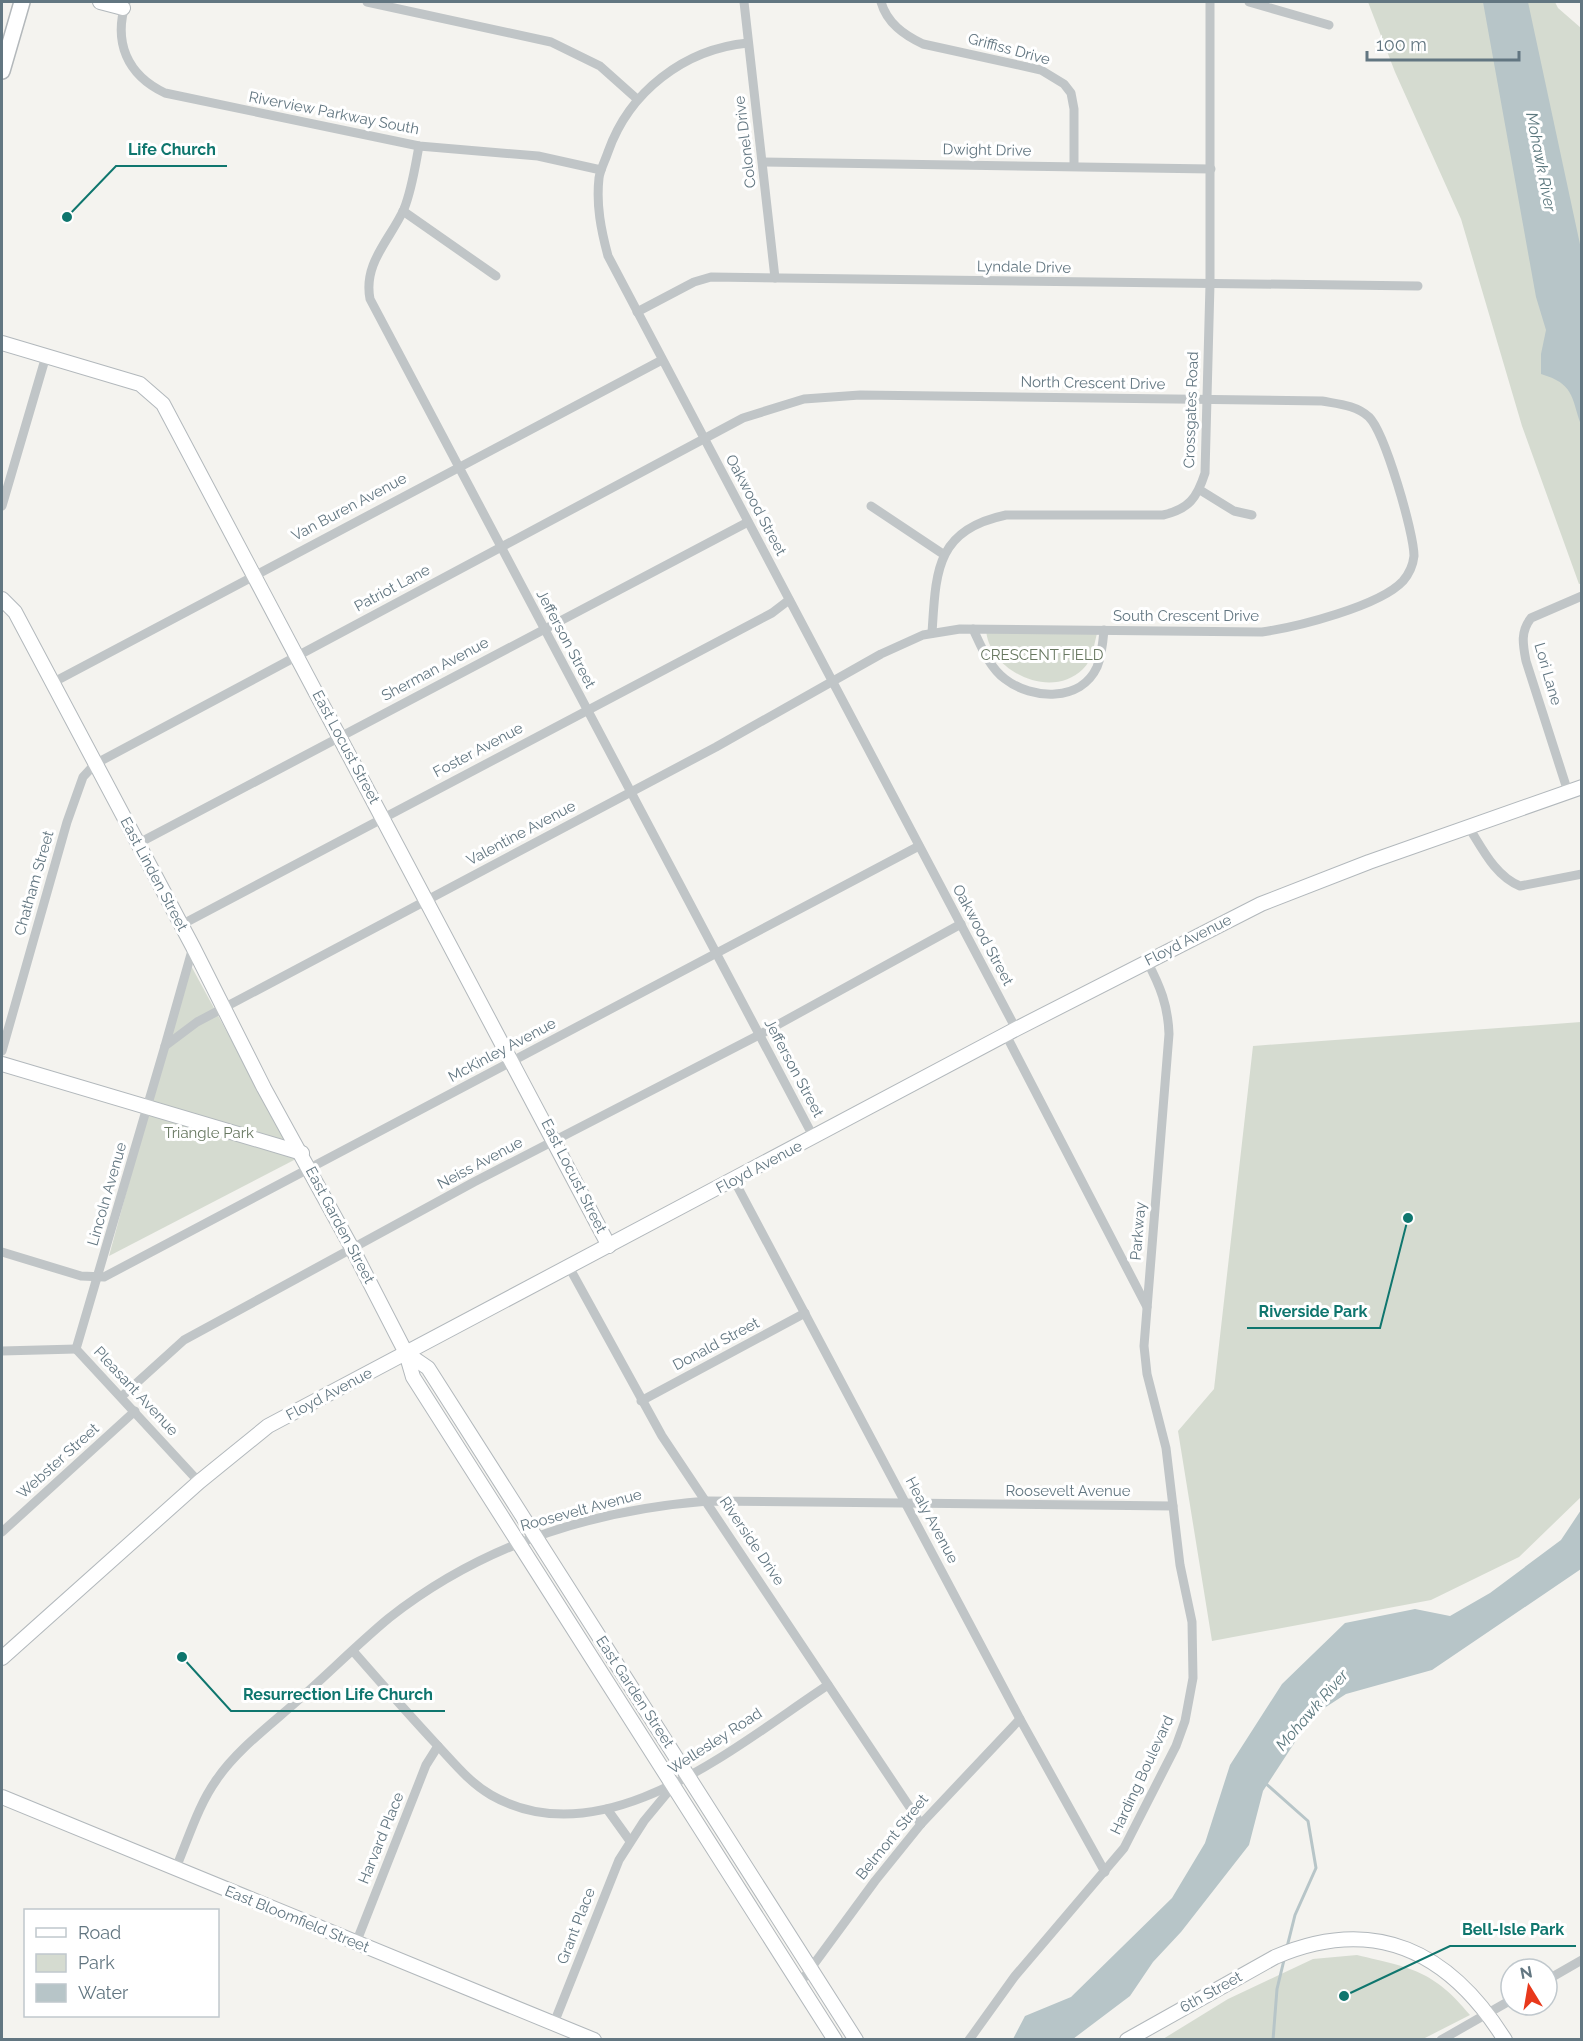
<svg xmlns="http://www.w3.org/2000/svg" width="1583" height="2041" font-family="Raleway,sans-serif">
<rect width="100%" height="100%" fill="#f4f3ef"/>
<g fill="#d5dbd0">
<path d="M1368,2H1555L1558,8L1581,28L1582,583L1579,584L1522,426L1461,219L1395,72Z"/>
<path d="M986,629L1098,630C1094,643 1093,660 1083,669C1051,701 988,671 986,629Z"/>
<path d="M189,962L296,1159L109,1256Z"/>
<path d="M1581,1022V1497L1519,1557L1431,1600L1212,1641L1178,1431L1214,1389L1253,1046Z"/>
<path d="M1357,1955C1411,1968 1433,1970 1470,2015L1423,2039H1163L1228,1999L1313,1959Z"/>
</g>
<g fill="#b7c5c8">
<path d="M1483,2H1528L1581,249V425C1571,396 1574,384 1541,374V354L1546,330L1536,297Z"/>
<path d="M1581,1510V1569L1432,1670L1346,1694L1312,1716L1263,1791L1249,1845L1181,1932L1153,1962L1130,1996L1073,2039H1013L1025,2016L1071,1997L1172,1898L1205,1843L1230,1765L1282,1684L1345,1623L1415,1609L1450,1616L1490,1593L1561,1540Z"/>
</g>
<g fill="none" stroke-linecap="round" stroke-linejoin="round">
<g stroke="#b7c5c8" stroke-width="3">
<path d="M1264,1782L1308,1821L1316,1868L1295,1915L1287,1947"/>
<path d="M1273,2040L1277,1989L1284,1960"/>
</g>
<defs>
<g id="secondary">
<path d="M100,2L123,8"/>
<path d="M2,343L140,384L163,404L609,1246"/>
<path d="M2,599L15,612L193,947L264,1088L353,1250L406,1353L413,1377L835,2040"/>
<path d="M2,1064L302,1153"/>
<path d="M406,1353L428,1368L856,2040"/>
<path d="M2,1658L199,1482L268,1426L1016,1029L1261,904L1369,862L1582,787"/>
<path d="M2,1797L594,2040"/>
<path d="M1127,2040L1275,1957C1375,1914 1450,1952 1505,2040"/>
</g>
<path id="primary" d="M2,71L22,2"/>
</defs>
<use href="#secondary" stroke="#b2b8bc" stroke-width="16"/>
<use href="#primary" stroke="#b3b8bb" stroke-width="18"/>
<g stroke="#c0c5c7" stroke-width="9">
<path d="M126,2C113,42 127,75 165,93L419,146L538,156L601,170"/>
<path d="M367,2L551,42L600,66L637,99"/>
<path d="M744,2L775,278"/>
<path d="M881,2C887,23 904,35 923,44L1041,70L1064,84L1071,93L1074,109V166"/>
<path d="M1249,2L1329,25"/>
<path d="M748,43C684,49 629,92 608,152C605,161 600,170 599,178C596,205 601,230 608,256L1016,1029"/>
<path d="M419,146C415,167 412,189 404,209C390,240 363,263 370,299L814,1138"/>
<path d="M763,162L1211,169"/>
<path d="M403,211L496,276"/>
<path d="M637,312L694,282L711,277L1418,286"/>
<path d="M1200,490L1234,511L1252,515"/>
<path d="M2,506L46,356"/>
<path d="M871,506L943,554"/>
<path d="M973,629C981,646 989,667 1005,679C1032,700 1081,702 1097,667C1102,655 1103,642 1104,630"/>
<path d="M932,633C936,572 935,530 1006,515H1163C1189,509 1197,498 1205,473L1210,284V2"/>
<path d="M52,683L662,360"/>
<path d="M1568,792L1526,661C1523,645 1520,632 1531,618L1582,596"/>
<path d="M1468,826C1482,848 1495,876 1520,886L1582,874"/>
<path d="M137,844L748,522"/>
<path d="M181,925L772,613L789,600"/>
<path d="M1006,1035L1147,1307"/>
<path d="M165,1046L193,947"/>
<path d="M2,1051L67,822L83,777L95,764L743,418L804,399L860,395L1322,401C1338,404 1356,405 1369,417C1385,433 1414,533 1414,556C1413,565 1409,574 1403,581C1380,606 1297,627 1262,632L960,629L923,635L881,654L716,747L197,1022L165,1046L76,1349"/>
<path d="M734,1180L1020,1719L1105,1872"/>
<path d="M2,1252L81,1276L104,1277L919,846"/>
<path d="M569,1267L662,1436L921,1824"/>
<path d="M76,1349L199,1482"/>
<path d="M2,1351L76,1349"/>
<path d="M121,1397L184,1340L474,1182L759,1035L961,924"/>
<path d="M641,1401L805,1313"/>
<path d="M2,1532L135,1411"/>
<path d="M353,1651C381,1683 409,1715 438,1746C454,1763 470,1783 491,1795C604,1860 738,1744 828,1685"/>
<path d="M607,1809L630,1841"/>
<path d="M175,1870C188,1840 198,1805 217,1779C239,1747 276,1721 305,1694C333,1669 360,1642 389,1618C482,1545 591,1510 708,1501L1173,1506"/>
<path d="M356,1943L426,1765L438,1746"/>
<path d="M1547,1980L1582,1960"/>
<path d="M800,1983L875,1881L921,1824L1020,1719"/>
<path d="M554,2023L619,1860L644,1821L673,1786"/>
<path d="M969,2040L1015,1976L1124,1848L1176,1746L1185,1721L1193,1678L1192,1622L1180,1565L1166,1448L1147,1374L1144,1346L1169,1034C1168,1005 1160,986 1147,961"/>
<path d="M1441,2040L1511,2000"/>
</g>
<use href="#secondary" stroke="#fff" stroke-width="14"/>
<use href="#primary" stroke="#fff" stroke-width="15"/>
</g>
<g text-anchor="middle" dominant-baseline="central" stroke-width="6" stroke-linejoin="round" paint-order="stroke">
<g font-size="15" fill="#627681" stroke="#fff">
<text transform="translate(1009 49) rotate(15)">Griffiss Drive</text>
<text transform="translate(334 113) rotate(11)">Riverview Parkway South</text>
<text transform="translate(745 142) rotate(-97)">Colonel Drive</text>
<text transform="translate(987 150) rotate(1)">Dwight Drive</text>
<text transform="translate(1024 267) rotate(1)">Lyndale Drive</text>
<text transform="translate(1093 383) rotate(1)">North Crescent Drive</text>
<text transform="translate(1191 410) rotate(-88)">Crossgates Road</text>
<text transform="translate(756 505) rotate(62)">Oakwood Street</text>
<text transform="translate(349 507) rotate(-28)">Van Buren Avenue</text>
<text transform="translate(392 588) rotate(-28)">Patriot Lane</text>
<text x="1186" y="616">South Crescent Drive</text>
<text transform="translate(566 639) rotate(62)">Jefferson Street</text>
<text transform="translate(435 669) rotate(-28)">Sherman Avenue</text>
<text transform="translate(1548 674) rotate(74)">Lori Lane</text>
<text transform="translate(346 747) rotate(62)">East Locust Street</text>
<text transform="translate(478 750) rotate(-28)">Foster Avenue</text>
<text transform="translate(521 833) rotate(-28)">Valentine Avenue</text>
<text transform="translate(154 874) rotate(62)">East Linden Street</text>
<text transform="translate(34 883) rotate(-74)">Chatham Street</text>
<text transform="translate(983 935) rotate(62)">Oakwood Street</text>
<text transform="translate(1188 940) rotate(-27)">Floyd Avenue</text>
<text transform="translate(502 1050) rotate(-28)">McKinley Avenue</text>
<text transform="translate(794 1068) rotate(62)">Jefferson Street</text>
<text transform="translate(480 1163) rotate(-28)">Neiss Avenue</text>
<text transform="translate(759 1167) rotate(-28)">Floyd Avenue</text>
<text transform="translate(574 1176) rotate(63)">East Locust Street</text>
<text transform="translate(107 1194) rotate(-74)">Lincoln Avenue</text>
<text transform="translate(340 1225) rotate(62)">East Garden Street</text>
<text transform="translate(1138 1231) rotate(-85)">Parkway</text>
<text transform="translate(716 1344) rotate(-28)">Donald Street</text>
<text transform="translate(136 1391) rotate(47)">Pleasant Avenue</text>
<text transform="translate(329 1394) rotate(-28)">Floyd Avenue</text>
<text transform="translate(58 1461) rotate(-42)">Webster Street</text>
<text x="1068" y="1491">Roosevelt Avenue</text>
<text transform="translate(581 1510) rotate(-15)">Roosevelt Avenue</text>
<text transform="translate(932 1520) rotate(62)">Healy Avenue</text>
<text transform="translate(752 1541) rotate(56)">Riverside Drive</text>
<text transform="translate(635 1692) rotate(57)">East Garden Street</text>
<text transform="translate(715 1741) rotate(-33)">Wellesley Road</text>
<text transform="translate(1142 1775) rotate(-65)">Harding Boulevard</text>
<text transform="translate(892 1837) rotate(-51)">Belmont Street</text>
<text transform="translate(381 1838) rotate(-68)">Harvard Place</text>
<text transform="translate(297 1919) rotate(22)">East Bloomfield Street</text>
<text transform="translate(576 1926) rotate(-69)">Grant Place</text>
<text transform="translate(1211 1992) rotate(-29)">6th Street</text>
</g>
<g font-size="15" fill="#687861" stroke="#fff">
<text x="1042" y="655">CRESCENT FIELD</text>
<text x="209" y="1133">Triangle Park</text>
</g>
<g font-size="16" font-style="italic" fill="#5d797f" stroke="#fff">
<text transform="translate(1541 162) rotate(79)">Mohawk River</text>
<text transform="translate(1312 1710) rotate(-49)">Mohawk River</text>
</g>
</g>
<path fill="none" stroke="#0f766e" stroke-width="2" d="M67 217L116 166H227M1408 1218L1380 1328H1247M182 1657L231 1711H445M1344 1996L1450 1946H1576"/>
<g fill="#0f766e" stroke="#fff" stroke-width="2">
<circle cx="67" cy="217" r="6"/>
<circle cx="1408" cy="1218" r="6"/>
<circle cx="182" cy="1657" r="6"/>
<circle cx="1344" cy="1996" r="6"/>
</g>
<g font-size="16" text-anchor="middle" font-weight="bold" fill="#0f766e" stroke="#fff" stroke-width="6" stroke-linejoin="round" paint-order="stroke">
<text x="172" y="155">Life Church</text>
<text x="1313" y="1317">Riverside Park</text>
<text x="338" y="1700">Resurrection Life Church</text>
<text x="1513" y="1935">Bell-Isle Park</text>
</g>
<rect width="1583" height="2041" fill="none" stroke="#627681" stroke-width="6"/>
<rect x="24" y="1909" width="195" height="108" fill="#ffffff" stroke="#c0c8cd" stroke-width="1.5"/>
<rect x="36" y="1928" width="30" height="9" fill="#ffffff" stroke="#c0c8cd" stroke-width="1.5"/>
<text x="78" y="1939" font-size="18" fill="#627681">Road</text>
<rect x="36" y="1954" width="30" height="18" fill="#d5dbd0" stroke="#c0c8cd" stroke-width="1.5"/>
<text x="78" y="1969" font-size="18" fill="#627681">Park</text>
<rect x="36" y="1984" width="30" height="18" fill="#b7c5c8" stroke="#c0c8cd" stroke-width="1.5"/>
<text x="78" y="1999" font-size="18" fill="#627681">Water</text>
<g transform="translate(1529 1987) rotate(349)"><circle r="28" fill="#ffffff" stroke="#c0c8cd" stroke-width="1.5"/>
<path d="M0-4.5L10 22L0 15L-10 22Z" fill="#e8381b"/>
<text y="-9" font-size="16" font-weight="bold" text-anchor="middle" fill="#627681">N</text>
</g>
<path d="M1367 51v9h152v-9" fill="none" stroke="#627681" stroke-width="3"/>
<text x="1376" y="51" font-size="18" fill="#627681" stroke="#ffffff" stroke-width="4.5" paint-order="stroke">100 m</text>
</svg>
